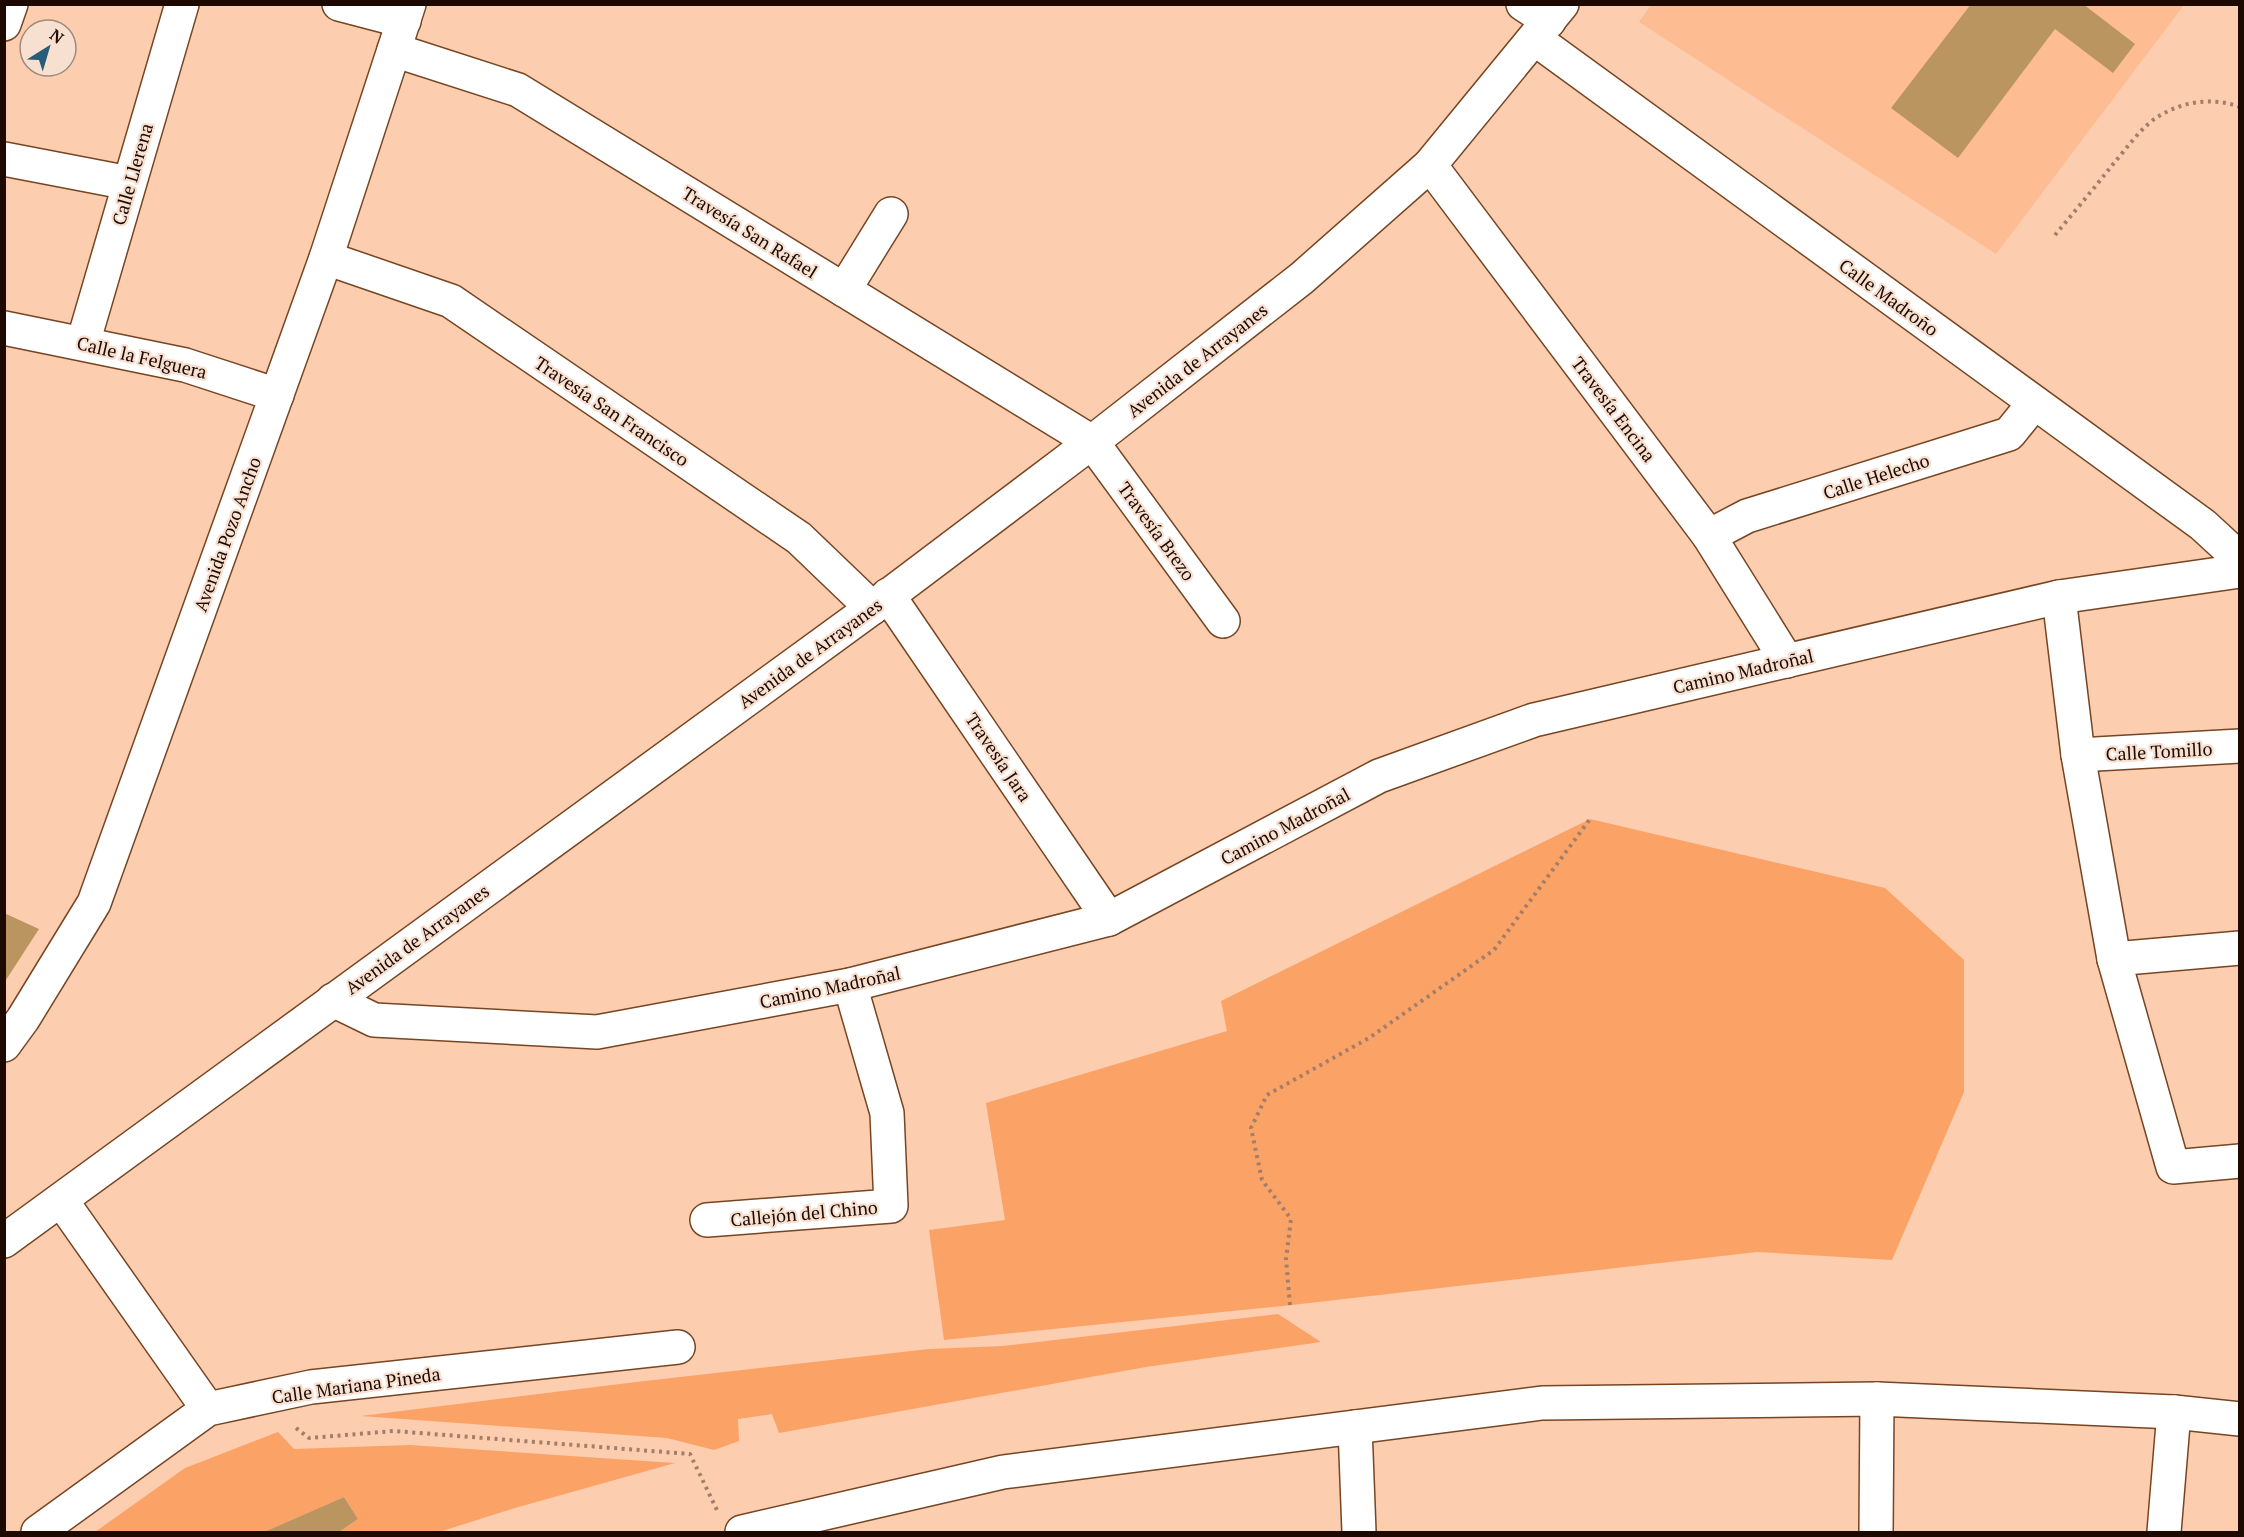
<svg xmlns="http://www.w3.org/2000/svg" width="2244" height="1537" font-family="'PT Serif',serif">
<rect width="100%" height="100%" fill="#fdcdb0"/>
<path fill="#fdbc92" d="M1652,4L2184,5L1996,254L1639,22Z"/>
<g fill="#fba266">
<path d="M1590,819L1885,888L1964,960V1092L1892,1260L1757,1252L1283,1306L944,1340L929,1230L1005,1220L986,1103L1227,1031L1221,1001Z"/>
<path d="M1278,1314L1321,1342L1146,1367L779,1433L772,1414L738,1419L739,1441L714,1450L667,1438L361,1416L636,1382L929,1349L1003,1346Z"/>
<path d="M278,1432L294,1449L410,1445L675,1463L515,1508L439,1532H339L358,1519L344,1497L264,1532H95L185,1468Z"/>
</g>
<g fill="#bb9560">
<path d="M1971,4H2083L2135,44L2113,73L2055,29L1958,158L1891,108Z"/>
<path d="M4,913L39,929L4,983Z"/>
<path d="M344,1497L358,1519L339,1532H264Z"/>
</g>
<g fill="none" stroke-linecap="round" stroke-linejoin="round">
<defs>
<g id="street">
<path d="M339,4L404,21"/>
<path d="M1523,4L1549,21"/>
<path d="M4,24L11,4"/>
<path d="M1535,39L2203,525L2240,559"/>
<path d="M394,50L518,90L1092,442L1223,621"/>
<path d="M4,159L129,183"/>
<path d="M1430,165L1709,536L1787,661"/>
<path d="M326,258L451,301L799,538L872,608"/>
<path d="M844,290L891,214"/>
<path d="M4,328L185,365L277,395"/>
<path d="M83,343L182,4"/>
<path d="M1709,536L1747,516L2009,434L2034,403"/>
<path d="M888,595L1109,919"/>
<path d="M2059,597L2078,755L2114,959L2173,1167L2240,1161"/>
<path d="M2078,755L2240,746"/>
<path d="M2114,959L2240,948"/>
<path d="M333,1000L374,1020L597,1032L850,985L1109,919L1379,776L1534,720L2059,597L2240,571"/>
<path d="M61,1200L208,1409"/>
<path d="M707,1220L891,1206L887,1113L850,985"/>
<path d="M1355,1427L1359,1532"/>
<path d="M38,1532L208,1409L311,1387L678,1347"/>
<path d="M742,1532L1003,1472L1542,1403L1877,1399L2174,1412L2240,1419"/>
<path d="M1876,1532L1877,1399"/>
<path d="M2164,1532L2174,1412"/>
</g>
<g id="secondary">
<path d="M4,1045L23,1019L94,903L326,258L409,4"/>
<path d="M4,1241L872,608L1092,442L1302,278L1430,165L1562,4"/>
</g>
</defs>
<use href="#street" stroke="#764522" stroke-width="36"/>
<use href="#secondary" stroke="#764522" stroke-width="36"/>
<g stroke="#a37f6a" stroke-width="4" stroke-dasharray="3 4.5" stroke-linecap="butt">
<path d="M2055,235C2075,211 2095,187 2114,163C2127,148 2142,126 2159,116C2184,101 2213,97 2240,107"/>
<path d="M1290,1305L1286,1259L1291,1219L1262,1180L1251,1128L1267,1095L1369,1038L1494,950L1590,819"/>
<path d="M296,1428L309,1438L394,1431L690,1454L717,1510"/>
</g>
<use href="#street" stroke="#fff" stroke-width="33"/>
<use href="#secondary" stroke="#fff" stroke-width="33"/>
</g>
<g text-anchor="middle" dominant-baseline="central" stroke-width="4.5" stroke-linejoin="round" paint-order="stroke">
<g font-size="18" fill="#1d0900" stroke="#f8e0d1">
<text transform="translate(132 174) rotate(-74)">Calle Llerena</text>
<text transform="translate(750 232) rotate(32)">Travesía San Rafael</text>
<text transform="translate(1889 297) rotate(36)">Calle Madroño</text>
<text transform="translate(142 357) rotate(13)">Calle la Felguera</text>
<text transform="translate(1197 360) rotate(-38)">Avenida de Arrayanes</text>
<text transform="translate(1614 409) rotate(53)">Travesía Encina</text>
<text transform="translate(612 411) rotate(34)">Travesía San Francisco</text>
<text transform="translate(1876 476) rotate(-18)">Calle Helecho</text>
<text transform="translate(1157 531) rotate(54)">Travesía Brezo</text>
<text transform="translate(227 534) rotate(-70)">Avenida Pozo Ancho</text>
<text transform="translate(810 653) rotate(-36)">Avenida de Arrayanes</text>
<text transform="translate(1743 671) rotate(-13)">Camino Madroñal</text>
<text transform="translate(2159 751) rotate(-3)">Calle Tomillo</text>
<text transform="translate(999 757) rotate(56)">Travesía Jara</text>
<text transform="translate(1285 826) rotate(-28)">Camino Madroñal</text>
<text transform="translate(417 939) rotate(-36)">Avenida de Arrayanes</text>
<text transform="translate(830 987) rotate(-12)">Camino Madroñal</text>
<text transform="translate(804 1213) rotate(-5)">Callejón del Chino</text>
<text transform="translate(356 1385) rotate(-8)">Calle Mariana Pineda</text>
</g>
</g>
<rect width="2244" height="1537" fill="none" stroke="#1d0900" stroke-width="12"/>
<g transform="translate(48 48) rotate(37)"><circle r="28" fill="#f8e0d1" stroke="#a08a7d" stroke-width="1.5"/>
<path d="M0-4.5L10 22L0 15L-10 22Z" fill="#275d78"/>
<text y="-9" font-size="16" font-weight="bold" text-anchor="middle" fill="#1d0900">N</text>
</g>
</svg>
